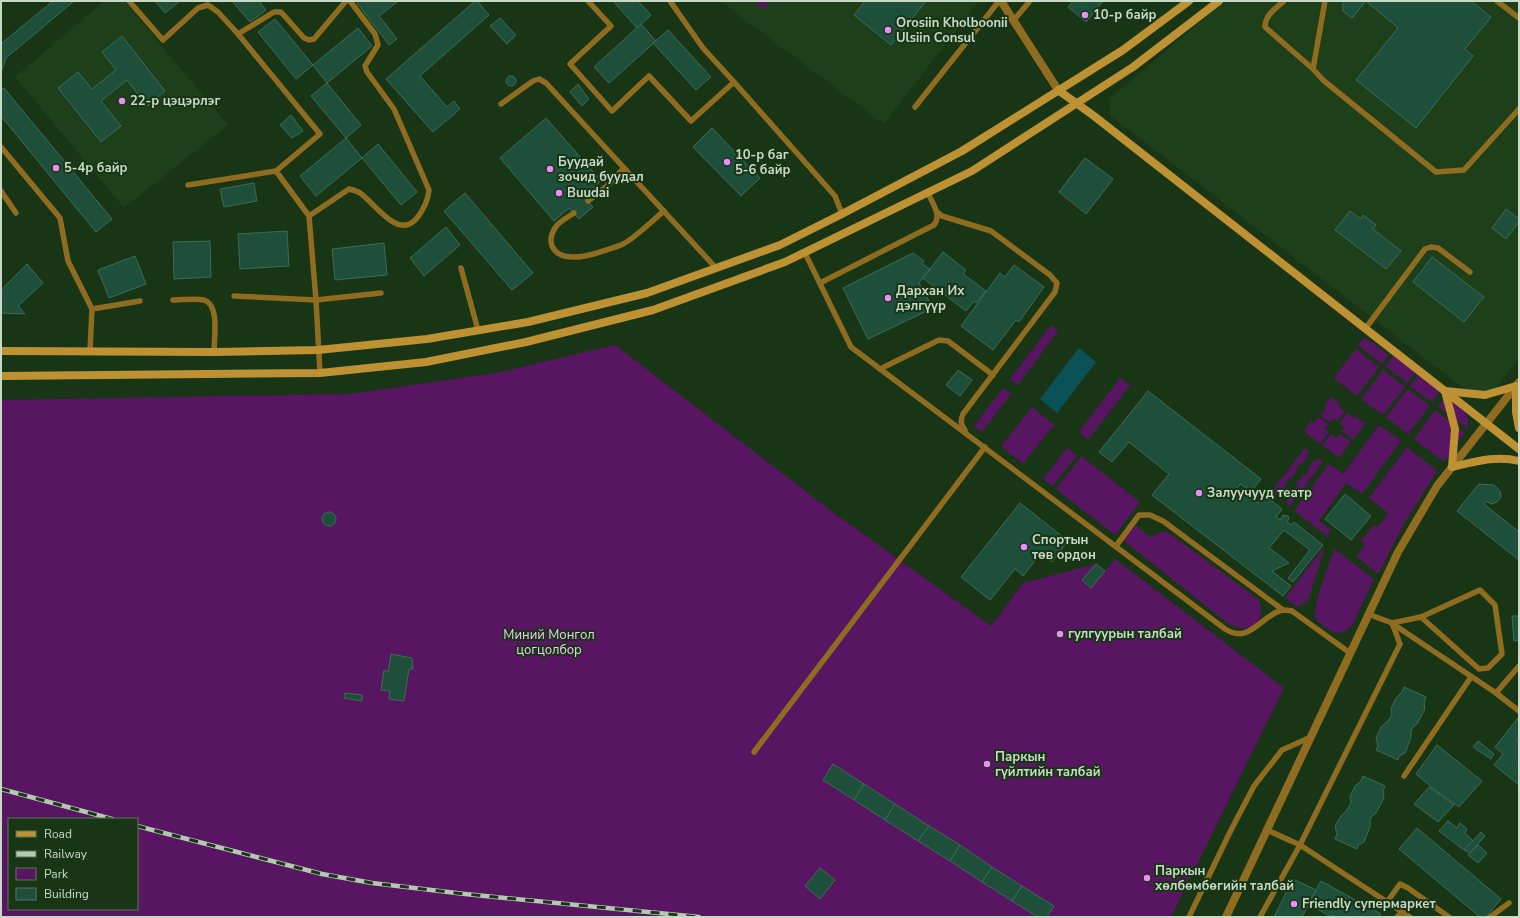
<svg xmlns="http://www.w3.org/2000/svg" width="1520" height="918" font-family="'Nunito Sans',sans-serif">
<rect width="100%" height="100%" fill="#183516"/>
<g fill="#1d3f1a">
<path d="M104,1H124L228,125L124,208L15,77Z"/>
<path d="M720,1H979L884,124Z"/>
<path d="M1225,1H1519V359L1488,399L1472,395L1111,116L1109,99Z"/>
</g>
<g fill="#581561" fill-rule="evenodd">
<path d="M753,1H770L764,9Z"/>
<path d="M1051,325L1058,331L1018,385L1010,379Z"/>
<path d="M1364,337L1389,355L1382,364L1358,345Z"/>
<path d="M615,345L834,513L991,626L1023,583L1096,564L1105,571L1115,559L1284,688L1171,917H1V400L350,394L496,373ZM9,819H137V909H9Z"/>
<path d="M1356,349L1379,367L1357,396L1334,378Z"/>
<path d="M1394,356L1416,372L1407,383L1385,366Z"/>
<path d="M1383,370L1405,387L1383,415L1361,399Z"/>
<path d="M1419,374L1440,391L1432,402L1410,386Z"/>
<path d="M1120,378L1130,385L1088,440L1079,432Z"/>
<path d="M1003,388L1011,394L982,432L974,426Z"/>
<path d="M1408,389L1430,406L1408,434L1386,417Z"/>
<path d="M1446,396C1459,406 1470,410 1468,429L1438,406Z"/>
<path d="M1331,397L1340,404L1338,406L1345,411L1337,421L1333,418L1330,423L1320,415L1326,408L1324,406Z"/>
<path d="M1032,407L1054,425L1023,464L1001,446Z"/>
<path d="M1435,410L1465,433L1444,462L1414,439Z"/>
<path d="M1347,413L1354,418L1355,416L1365,424L1353,440L1342,431L1345,427L1339,423Z"/>
<path d="M1319,417L1328,424L1325,429L1329,432L1320,444L1304,431L1311,421L1314,423Z"/>
<path d="M1379,425L1401,441L1362,494L1346,483L1319,521L1331,530L1327,536L1294,511L1329,464L1343,474Z"/>
<path d="M1331,434L1336,438L1340,434L1351,442L1339,458L1322,445Z"/>
<path d="M1407,447L1437,471L1405,522L1378,574L1356,556L1365,545L1361,541L1374,525L1378,527L1388,513L1369,498Z"/>
<path d="M1067,448L1077,455L1053,486L1043,479Z"/>
<path d="M1305,448L1309,451L1307,454L1308,456L1302,464L1300,463L1296,469L1297,470L1291,479L1289,478L1286,482L1287,483L1280,494L1278,492L1276,495L1271,492Z"/>
<path d="M1081,456L1140,502L1115,535L1056,489Z"/>
<path d="M1318,458L1323,462L1290,506L1286,502L1288,499L1286,498L1293,488L1295,489L1298,486L1296,484L1303,475L1305,476L1309,470L1308,469L1314,460L1316,461Z"/>
<path d="M1135,525L1150,537L1166,531L1259,600C1262,612 1263,616 1255,626L1244,629L1230,625L1123,540Z"/>
<path d="M1325,546L1309,598L1301,606H1296L1285,598Z"/>
<path d="M1334,549L1374,579L1352,626C1346,632 1339,636 1330,630C1325,627 1319,624 1316,619C1311,608 1330,563 1334,549Z"/>
</g>
<path fill="#0a5258" d="M1079,348L1096,362L1057,413L1040,399Z"/>
<g fill="#1e4f3a" stroke="#3d6c56">
<path d="M53,1H74L6,58L1,72V44Z"/>
<path d="M155,1H180L165,13Z"/>
<path d="M232,1H259L266,10L250,22Z"/>
<path d="M359,1H398L379,16L397,39L389,45L357,3Z"/>
<path d="M475,1H477L489,15L420,76L447,107L454,101L460,109L433,132L386,79Z"/>
<path d="M613,1H638L651,15L637,28Z"/>
<path d="M865,1H926L891,45L854,15Z"/>
<path d="M1073,1H1103L1086,22L1068,7Z"/>
<path d="M1343,1H1471L1491,17L1465,49L1473,56L1416,128L1356,80L1398,28L1366,1L1352,18L1343,11Z"/>
<path d="M500,18L516,35L507,44L490,26Z"/>
<path d="M275,19L313,65L296,79L258,32Z"/>
<path d="M641,24L656,41L609,83L594,67Z"/>
<path d="M358,28L372,46L327,83L313,65Z"/>
<path d="M668,30L711,77L696,90L653,43Z"/>
<path d="M122,36L165,91L147,106L127,80L101,101L121,126L101,142L58,88L78,72L92,89L116,70L102,52Z"/>
<circle cx="511" cy="81" r="5"/>
<path d="M327,83L361,125L346,138L311,96Z"/>
<path d="M578,84L589,99L582,106L570,92Z"/>
<path d="M4,88L112,219L96,232L1,116V90Z"/>
<path d="M291,115L303,131L292,138L280,125Z"/>
<path d="M546,118L601,181L583,196L593,207L579,219L569,208L554,221L500,158Z"/>
<path d="M712,128L760,178L741,196L693,147Z"/>
<path d="M346,138L362,158L316,196L300,176Z"/>
<path d="M378,144L417,192L401,205L362,158Z"/>
<path d="M1085,158L1113,179L1086,214L1059,192Z"/>
<path d="M254,183L257,201L224,207L220,189Z"/>
<path d="M465,193L533,273L512,290L444,211Z"/>
<path d="M1506,209L1519,219V222L1506,239L1492,228Z"/>
<path d="M1350,211L1361,219L1363,215L1376,225L1373,229L1401,251L1386,269L1335,230Z"/>
<path d="M446,227L460,245L424,276L410,258Z"/>
<path d="M287,231L289,266L240,269L238,234Z"/>
<path d="M210,241L211,277L174,279L173,242Z"/>
<path d="M384,243L387,275L335,280L332,249Z"/>
<path d="M943,252L966,270L963,274L986,291L976,303L974,301L966,311L923,278Z"/>
<path d="M913,253L924,261L922,264L930,269L919,283L933,308L868,339L843,288Z"/>
<path d="M135,256L146,284L109,298L98,270Z"/>
<path d="M1432,257L1484,297L1464,322L1413,282Z"/>
<path d="M27,264L43,283L18,306L25,314L1,313V290Z"/>
<path d="M1014,265L1044,287L1019,322L1016,320L993,350L961,326L1000,273L1005,277Z"/>
<path d="M958,370L972,380L960,396L946,385Z"/>
<path d="M1148,391L1261,479L1251,492L1241,484L1237,488L1258,503L1264,495L1282,509L1276,517L1280,520L1283,515L1288,516L1289,519L1287,522L1292,525L1294,522L1323,545L1293,582L1288,578L1310,550L1284,530L1269,548L1289,563L1272,571L1291,586L1283,596L1152,495L1169,474L1129,442L1112,462L1099,452Z"/>
<path d="M1479,484L1494,485L1500,491L1501,497L1497,502L1491,504L1486,501L1484,504L1519,532V560L1457,511Z"/>
<path d="M1345,494L1371,516L1351,540L1325,519Z"/>
<path d="M1020,503L1068,541L1052,562L1041,553L1023,576L1015,569L990,600L961,577Z"/>
<circle cx="329" cy="519" r="7"/>
<path d="M1096,564L1105,571L1091,588L1082,580Z"/>
<path d="M1512,616H1519V640L1514,641Z"/>
<path d="M391,654L412,658L413,669H409L404,701L389,699L390,691L381,690L384,670L388,672Z"/>
<path d="M1404,687L1426,697L1424,703L1425,709L1417,724L1413,727L1411,731V738L1405,753L1399,756L1398,760L1376,750L1378,746L1376,738L1381,727L1388,721L1392,715L1391,708L1396,698L1402,692Z"/>
<path d="M345,693L362,695V701L344,698Z"/>
<path d="M1518,718L1519,736L1516,740L1519,743V766L1518,768L1519,769V785L1494,765L1503,754L1495,747Z"/>
<path d="M1478,741L1494,754L1491,759L1473,747Z"/>
<path d="M1437,745L1482,781L1459,807L1435,790L1416,774Z"/>
<path d="M833,764L864,784L854,800L823,780Z"/>
<path d="M1363,776L1385,786L1383,791L1384,798L1376,813L1372,816L1370,820V827L1364,842L1358,845L1357,849L1335,839L1337,834L1335,826L1341,816L1347,810L1351,803L1350,797L1355,786L1361,781Z"/>
<path d="M864,784L895,804L885,820L854,800Z"/>
<path d="M1429,787L1454,805L1438,822L1414,804Z"/>
<path d="M895,804L929,826L918,841L885,820Z"/>
<path d="M1448,821L1457,828L1460,823L1467,829L1465,833L1473,841L1464,850L1439,831Z"/>
<path d="M929,826L960,845L950,861L918,841Z"/>
<path d="M1417,828L1501,899L1486,917H1480L1399,849Z"/>
<path d="M1481,832L1485,836L1470,853L1464,850Z"/>
<path d="M960,845L992,867L982,882L950,861Z"/>
<path d="M1478,845L1487,853L1478,863L1468,855Z"/>
<path d="M992,867L1022,886L1012,901L982,882Z"/>
<path d="M820,868L835,880L820,899L805,886Z"/>
<path d="M1293,879L1316,890L1302,917H1274Z"/>
<path d="M1321,881L1381,914L1379,917H1336L1332,915L1331,917L1319,910L1320,909L1309,903Z"/>
<path d="M1022,886L1054,906L1047,917H1038L1012,901Z"/>
</g>
<g fill="none" stroke-linecap="round" stroke-linejoin="round">
<g stroke="#8f6c20" stroke-width="5.5">
<path d="M129,1L163,40L198,8L208,5L218,12L238,34L320,134L276,171L309,216L349,189C353,190 357,191 360,193C375,203 398,241 417,218C424,209 428,201 429,190L394,109L367,72L365,66L378,45L375,34L350,1"/>
<path d="M588,1L611,26L570,64L612,111L649,76L691,121L734,82L835,196L842,214"/>
<path d="M670,1L703,48L734,82"/>
<path d="M1284,1C1275,9 1265,15 1265,27L1313,69"/>
<path d="M1325,1L1313,69L1323,80L1436,172L1464,170L1519,109"/>
<path d="M1497,1L1519,18"/>
<path d="M1013,21L1030,1"/>
<path d="M238,34L274,12H281L304,38L309,40L314,39L346,1"/>
<path d="M501,104L533,81L539,79L546,83L716,268"/>
<path d="M915,107L999,1"/>
<path d="M1,147L60,218L68,261L92,309L140,301"/>
<path d="M188,185L276,171"/>
<path d="M1,191L16,213"/>
<path d="M588,201L607,186L624,168"/>
<path d="M937,212L942,216L991,231L1050,275L1057,283L1055,292L963,414C960,421 961,425 965,430"/>
<path d="M574,213C568,217 558,222 555,228C551,234 550,240 552,246C559,262 584,257 597,253C605,250 615,248 623,244C635,238 653,220 664,211"/>
<path d="M309,216L316,300L381,293"/>
<path d="M805,253L851,347L1225,629C1249,645 1262,615 1282,610C1285,610 1288,610 1292,611L1350,653"/>
<path d="M461,268L478,330"/>
<path d="M820,283L934,225C942,215 932,203 928,193"/>
<path d="M234,296L316,300L320,373"/>
<path d="M173,300C181,300 197,298 204,300C220,305 214,338 214,352"/>
<path d="M1365,329L1425,249L1431,247L1438,248L1470,272"/>
<path d="M90,351L92,309"/>
<path d="M880,369L939,340L948,341L993,375"/>
<path d="M1116,546L1139,515H1150L1163,521L1283,610"/>
<path d="M1368,614L1392,623L1421,617L1480,590L1495,605L1502,654L1488,668L1479,669L1421,617"/>
<path d="M1393,624L1496,693L1519,711"/>
<path d="M1496,693L1519,666"/>
<path d="M754,752L985,447"/>
<path d="M1404,776L1471,677"/>
<path d="M1267,830L1300,845L1400,644L1392,623"/>
<path d="M1387,902L1400,884L1408,888L1449,917"/>
<path d="M1189,917L1231,830L1254,786L1282,750L1311,737"/>
<path d="M1260,917L1300,845L1410,917"/>
<path d="M1397,917L1402,912"/>
<path d="M1490,917L1509,903"/>
</g>
<g stroke="#8f6c20" stroke-width="8">
<path d="M1001,1L1058,90"/>
<path d="M1226,917L1398,552L1437,486L1519,382"/>
</g>
<g stroke="#be9133" stroke-width="8">
<path d="M1058,90L1094,116L1519,449"/>
<path d="M1,351L214,352L318,350L427,339L528,322L647,293L780,245L842,214L962,151L1123,50L1189,1"/>
<path d="M1,376L320,373L426,362L526,342L653,310L785,262L972,171L1133,67L1219,1"/>
<path d="M1519,428L1516,412V386L1485,395L1445,391L1455,429L1452,467C1474,462 1496,455 1519,461"/>
</g>
<defs>
<g id="rail">
<path d="M1,789L112,819"/>
<path d="M137,826L322,874L372,883L465,894L699,917"/>
</g>
</defs>
<use href="#rail" stroke="#b6c8b4" stroke-width="4.5"/>
<use href="#rail" stroke="#183516" stroke-width="3" stroke-dasharray="9" stroke-linecap="butt"/>
</g>
<g fill="#ec8cfa" stroke="#183516" stroke-width="1.5">
<circle cx="1085" cy="15" r="4"/>
<circle cx="888" cy="30" r="4"/>
<circle cx="122" cy="101" r="4"/>
<circle cx="727" cy="162" r="4"/>
<circle cx="56" cy="168" r="4"/>
<circle cx="550" cy="169" r="4"/>
<circle cx="559" cy="193" r="4"/>
<circle cx="888" cy="298" r="4"/>
<circle cx="1199" cy="493" r="4"/>
<circle cx="1024" cy="547" r="4"/>
<circle cx="1060" cy="634" r="4"/>
<circle cx="987" cy="764" r="4"/>
<circle cx="1147" cy="878" r="4"/>
<circle cx="1294" cy="904" r="4"/>
</g>
<g text-anchor="middle" dominant-baseline="central" stroke-width="4" stroke-linejoin="round" paint-order="stroke">
<g font-size="13" font-weight="bold" fill="#c8d9c6" stroke="#183516" text-anchor="start">
<text x="1093" y="15">10-р байр</text>
<text x="896" y="23">Orosiin Kholboonii<tspan x="896" dy="15">Ulsiin Consul</tspan></text>
<text x="130" y="101">22-р цэцэрлэг</text>
<text x="735" y="155">10-р баг<tspan x="735" dy="15">5-6 байр</tspan></text>
<text x="558" y="162">Буудай<tspan x="558" dy="15">зочид буудал</tspan></text>
<text x="64" y="168">5-4р байр</text>
<text x="567" y="193">Buudai</text>
<text x="896" y="291">Дархан Их<tspan x="896" dy="15">дэлгүүр</tspan></text>
<text x="1207" y="493">Залуучууд театр</text>
<text x="1032" y="540">Спортын<tspan x="1032" dy="15">төв ордон</tspan></text>
<text x="1068" y="634">гулгуурын талбай</text>
<text x="995" y="757">Паркын<tspan x="995" dy="15">гүйлтийн талбай</tspan></text>
<text x="1155" y="871">Паркын<tspan x="1155" dy="15">хөлбөмбөгийн талбай</tspan></text>
<text x="1302" y="904">Friendly супермаркет</text>
</g>
<g font-size="13" fill="#f3caf8" stroke="#183516">
<text x="549" y="635">Миний Монгол<tspan x="549" dy="15">цогцолбор</tspan></text>
</g>
</g>
<rect width="1520" height="918" fill="none" stroke="#c8d9c6" stroke-width="4"/>
<rect x="8" y="818" width="130" height="92" fill="#183516" stroke="#5e775c"/>
<rect x="16" y="831" width="20" height="6" fill="#be9133" stroke="#5e775c"/>
<text x="44" y="838" font-size="12" fill="#c8d9c6">Road</text>
<rect x="16" y="851" width="20" height="6" fill="#b6c8b4" stroke="#5e775c"/>
<text x="44" y="858" font-size="12" fill="#c8d9c6">Railway</text>
<rect x="16" y="868" width="20" height="12" fill="#581561" stroke="#5e775c"/>
<text x="44" y="878" font-size="12" fill="#c8d9c6">Park</text>
<rect x="16" y="888" width="20" height="12" fill="#1e4f3a" stroke="#5e775c"/>
<text x="44" y="898" font-size="12" fill="#c8d9c6">Building</text>
</svg>
